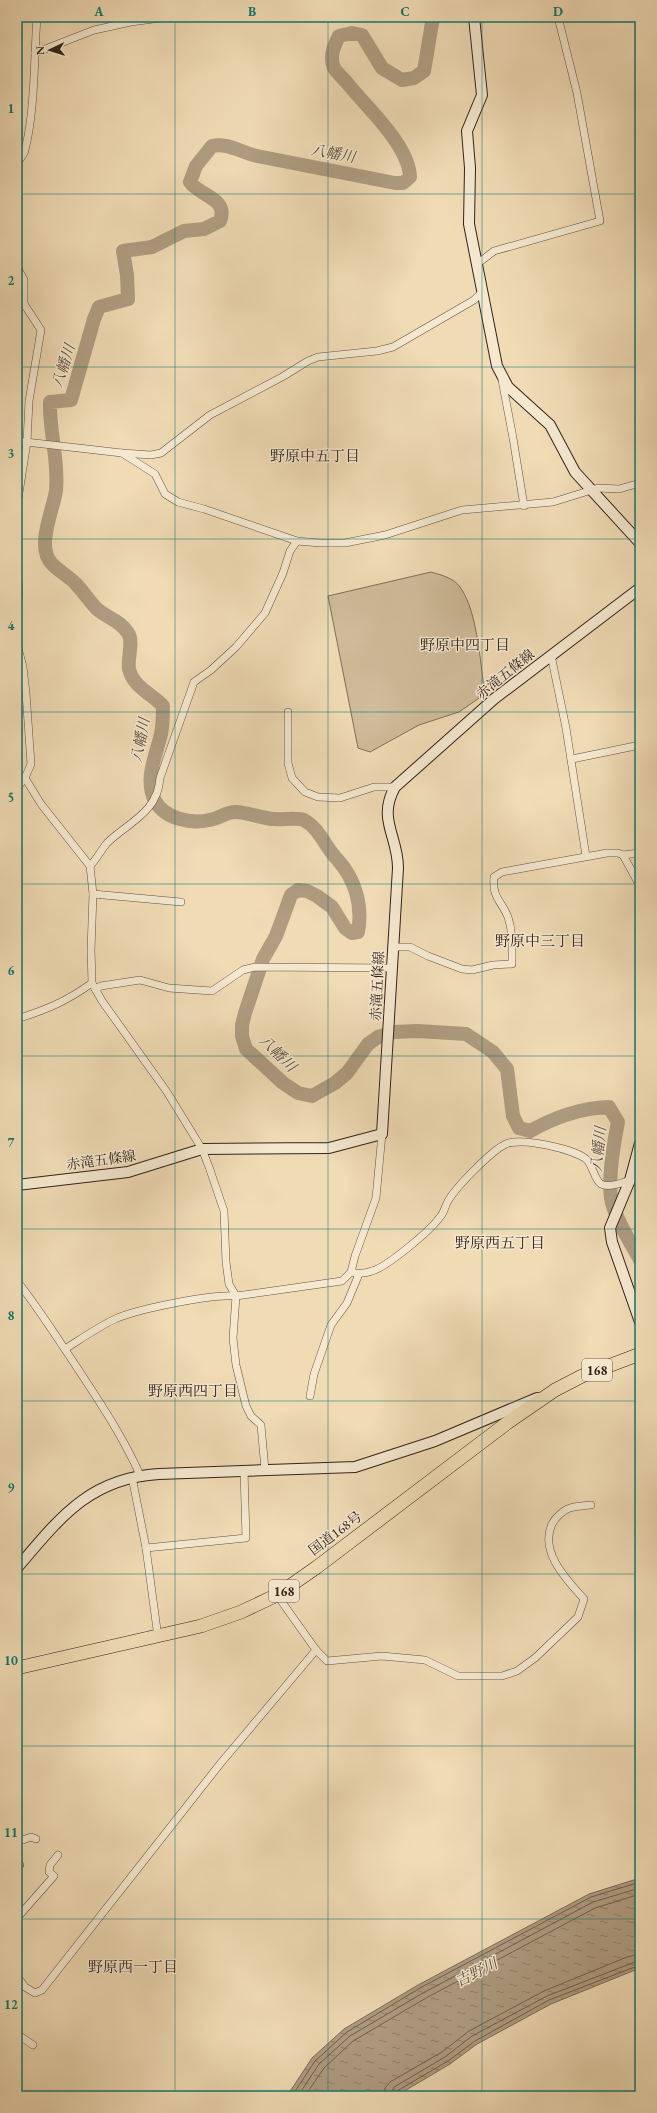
<svg xmlns="http://www.w3.org/2000/svg" width="657" height="2113" font-family="'EB Garamond','Noto Serif JP',serif">
<defs>
<pattern id="water-ripples" width="26" height="14" patternUnits="userSpaceOnUse"><rect width="26" height="14" fill="#af9c81"/><path d="M2 4q2-2 4 0t4 0M15 11q2-2 4 0t4 0" fill="none" stroke="#8f7f69"/></pattern>
</defs>
<rect width="100%" height="100%" fill="#f0dbb5"/>
<filter id="stains"><feTurbulence type="fractalNoise" baseFrequency=".005" numOctaves="4"/><feColorMatrix values="0 0 0 0 .2 0 0 0 0 .09 0 0 0 0 .02 0 0 0 .5 -.17"/></filter>
<radialGradient id="worn" r=".72"><stop offset=".6" stop-color="#630" stop-opacity="0"/><stop offset="1" stop-color="#630" stop-opacity=".3"/></radialGradient>
<path fill="#d0bc9b" stroke="#816f5b" d="M431,572C441,575 454,578 460,587C478,612 480,664 485,694L459,712L419,725L370,752L358,748L328,596Z"/>
<path fill="url(#water-ripples)" stroke="#7d6b58" d="M640,1878V1968L551,2004L477,2044L450,2064L396,2096H287L312,2058L344,2029L418,1985L589,1894Z"/>
<g fill="none" stroke-linecap="round" stroke-linejoin="round">
<g stroke="#705f4e" stroke-width="1">
<path d="M292,2096L315,2061L347,2032L420,1988L591,1897L640,1882"/>
<path d="M298,2096L319,2064L350,2036L423,1993L593,1902L640,1888"/>
<path d="M305,2096L324,2068L353,2041L426,1998L595,1908L640,1894"/>
<path d="M384,2096L385,2088L390,2082L442,2052L469,2031L544,1991L627,1957L640,1954"/>
<path d="M390,2096L394,2087L445,2057L472,2036L547,1996L640,1960"/>
<path d="M395,2096L397,2091L448,2061L475,2041L549,2000L640,1965"/>
</g>
<path stroke="#af9c81" stroke-width="14" d="M433,17L424,71L414,78L402,80L382,68L362,35L352,33L339,36C334,46 329,56 334,68C337,73 344,79 348,84C367,108 409,145 410,177L403,183H395L257,156C243,153 226,142 212,146L196,166L190,182C199,196 229,198 220,221L204,229L184,231L152,247L123,251L127,275L128,299L99,307L94,319L71,400L50,402C49,432 59,460 56,490C54,509 35,546 52,564C59,571 68,576 75,583C83,591 89,601 97,609C107,618 120,620 128,633C134,642 127,658 129,669C133,687 152,694 163,706C163,715 163,725 161,734C156,756 144,779 155,801C165,819 191,824 209,820C218,819 226,812 235,812C243,811 264,819 274,819C282,820 297,817 304,820C320,829 325,847 337,859C355,879 363,905 358,932L352,933L345,928L332,907L317,896L307,891L298,890L291,895L276,936L263,959L245,1013L242,1025V1036L246,1049L283,1083L298,1093L312,1096L335,1083L347,1073L368,1044L378,1037L394,1032L418,1031L466,1034L493,1052L507,1069L513,1116L519,1128L530,1131C556,1117 580,1108 609,1107L618,1122C614,1141 608,1179 611,1198C613,1215 632,1245 640,1260"/>
<defs>
<g id="street">
<path d="M35,53L94,30L131,22L168,17"/>
<path d="M17,163C20,159 24,155 25,150C35,111 34,58 37,17"/>
<path d="M477,264L494,251L600,221L577,93L558,17"/>
<path d="M17,267L24,280V304L41,330L29,401L27,442L17,506"/>
<path d="M502,380L513,438L524,506"/>
<path d="M17,441L122,453L151,455L161,453L210,415L282,377L308,361L318,357L377,351L393,347L474,300L482,292"/>
<path d="M122,453L155,474L165,494L178,502L204,509L297,541L320,543H345L385,535L462,510L553,502L598,488L619,489L640,483"/>
<path d="M17,562L19,591L17,610"/>
<path d="M17,644L23,667L26,693L31,764L25,778L17,788"/>
<path d="M551,655L566,728L586,856"/>
<path d="M288,712V763L292,778L305,792L318,797L340,798L374,787H395"/>
<path d="M572,759L640,745"/>
<path d="M25,778L41,804L90,866L93,894L91,950L92,983L102,1001L167,1092L202,1149L209,1167L224,1211L226,1262L229,1284L236,1296L233,1338L236,1365L246,1406L251,1416L261,1425L265,1470"/>
<path d="M623,855L640,853"/>
<path d="M90,866C97,859 101,850 107,843C129,822 158,812 160,778L194,682L211,670L236,647L265,613L283,573L290,551L297,541"/>
<path d="M93,894L181,902"/>
<path d="M393,947H410L428,956L462,969L472,970L493,965L512,964C512,948 513,932 508,917C501,900 492,898 494,877L502,872L607,853H618L623,855L640,886"/>
<path d="M95,989L101,986L140,980L169,988L212,991L243,970L255,967L392,968"/>
<path d="M17,1019C48,1009 65,1002 92,983"/>
<path d="M351,1272C358,1274 364,1274 372,1271C387,1267 430,1231 440,1217C444,1213 445,1206 448,1201C456,1187 492,1150 506,1144C520,1137 576,1149 587,1160C593,1166 594,1179 601,1184C608,1188 623,1183 630,1180"/>
<path d="M17,1281C39,1309 58,1339 78,1369C101,1404 123,1437 140,1475"/>
<path d="M65,1349C81,1339 98,1327 115,1319C137,1309 212,1294 236,1296L342,1281L351,1272L355,1256L376,1198L382,1134"/>
<path d="M310,1396L314,1374L331,1325L347,1303L359,1274"/>
<path d="M132,1477L146,1548L158,1637"/>
<path d="M146,1548L246,1538L244,1470"/>
<path d="M316,1650L327,1661L382,1656L425,1660L458,1676H502L517,1671L535,1658L578,1617L584,1599C567,1580 539,1552 552,1524C555,1518 563,1510 570,1508C576,1506 584,1506 591,1505"/>
<path d="M17,1842L31,1837L36,1839"/>
<path d="M17,1860L20,1865L17,1868"/>
<path d="M17,1918L54,1876L49,1872L50,1865L58,1855"/>
<path d="M17,1976L25,1987L35,1993L42,1990L220,1764L316,1650L277,1595"/>
<path d="M17,2034L33,2045"/>
</g>
<g id="secondary">
<path d="M474,17L482,95L467,131L470,168L469,224L497,366L508,387L550,425L575,472L640,543"/>
<path d="M640,1143L630,1180L610,1228L612,1242L640,1322"/>
<path d="M17,1185L128,1172L202,1149L329,1148L382,1134L398,868C398,836 377,819 395,787L494,699L640,588"/>
<path d="M17,1568C59,1519 89,1478 159,1474L355,1467L435,1441L537,1398"/>
</g>
<path id="highway" d="M17,1668L201,1626L241,1612L277,1595L317,1567L507,1423L555,1390L582,1376L640,1354"/>
</defs>
<use href="#street" stroke="#625042" stroke-width="8"/>
<use href="#secondary" stroke="#32221b" stroke-width="12"/>
<use href="#highway" stroke="#32221b" stroke-width="14"/>
<use href="#street" stroke="#f5e8cf" stroke-width="7"/>
<use href="#secondary" stroke="#f5e8cf" stroke-width="10"/>
<use href="#highway" stroke="#f0dbb5" stroke-width="13"/>
</g>
<path fill="none" stroke="#0f766e" stroke-width="1" stroke-opacity="0.55" d="M175,17V2096M328,17V2096M482,17V2096M17,194H640M17,367H640M17,539H640M17,712H640M17,884H640M17,1056H640M17,1229H640M17,1401H640M17,1574H640M17,1746H640M17,1919H640"/>
<g text-anchor="middle" dominant-baseline="central" stroke-width="3" stroke-linejoin="round" paint-order="stroke">
<g fill="#f5e8cf" stroke="#6c5d51" stroke-width="1">
<rect x="582" y="1359" width="30" height="22" rx="3"/>
<rect x="269" y="1580" width="30" height="22" rx="3"/>
</g>
<g font-size="13" font-weight="bold" fill="#32221b">
<text x="597" y="1370">168</text>
<text x="284" y="1591">168</text>
</g>
<g font-size="14" fill="#32221b" stroke="#f5e8cf">
<text transform="translate(505 674) rotate(-39)">赤滝五條線</text>
<text transform="translate(377 986) rotate(-87)">赤滝五條線</text>
<text transform="translate(101 1160) rotate(-8)">赤滝五條線</text>
<text transform="translate(335 1533) rotate(-37)">国道168号</text>
</g>
<g font-size="15" font-style="italic" fill="#5e4d3f" stroke="#f5e8cf">
<text transform="translate(333 153) rotate(10)">八幡川</text>
<text transform="translate(63 366) rotate(-72)">八幡川</text>
<text transform="translate(140 740) rotate(-79)">八幡川</text>
<text transform="translate(278 1053) rotate(44)">八幡川</text>
<text transform="translate(598 1149) rotate(-84)">八幡川</text>
<text transform="translate(476 1972) rotate(-27)">吉野川</text>
</g>
<g font-size="15" fill="#32221b" stroke="#f5e8cf">
<text x="315" y="455">野原中五丁目</text>
<text x="465" y="644">野原中四丁目</text>
<text x="540" y="940">野原中三丁目</text>
<text x="500" y="1242">野原西五丁目</text>
<text x="193" y="1390">野原西四丁目</text>
<text x="133" y="1966">野原西一丁目</text>
</g>
</g>
<rect width="657" height="2113" fill="none" stroke="#f0dbb5" stroke-width="44"/>
<g transform="translate(50 50) rotate(266)" stroke="#f5e8cf" stroke-width="3" paint-order="stroke">
<path d="M0-3L7 15L0 10L-7 15Z" fill="#32221b"/>
<text y="-6" font-size="11" font-weight="bold" text-anchor="middle" fill="#32221b">N</text>
</g>
<rect x="22" y="22" width="613" height="2069" fill="none" stroke="#0f766e" stroke-width="1.5"/>
<g font-size="13" text-anchor="middle" font-weight="bold" fill="#0f766e">
<text x="99" y="16">A</text>
<text x="252" y="16">B</text>
<text x="405" y="16">C</text>
<text x="558" y="16">D</text>
<text x="11" y="113">1</text>
<text x="11" y="285">2</text>
<text x="11" y="458">3</text>
<text x="11" y="630">4</text>
<text x="11" y="802">5</text>
<text x="11" y="975">6</text>
<text x="11" y="1147">7</text>
<text x="11" y="1320">8</text>
<text x="11" y="1492">9</text>
<text x="11" y="1665">10</text>
<text x="11" y="1837">11</text>
<text x="11" y="2009">12</text>
</g>
<rect width="100%" height="100%" filter="url(#stains)"/>
<rect width="100%" height="100%" fill="url(#worn)"/>
</svg>
